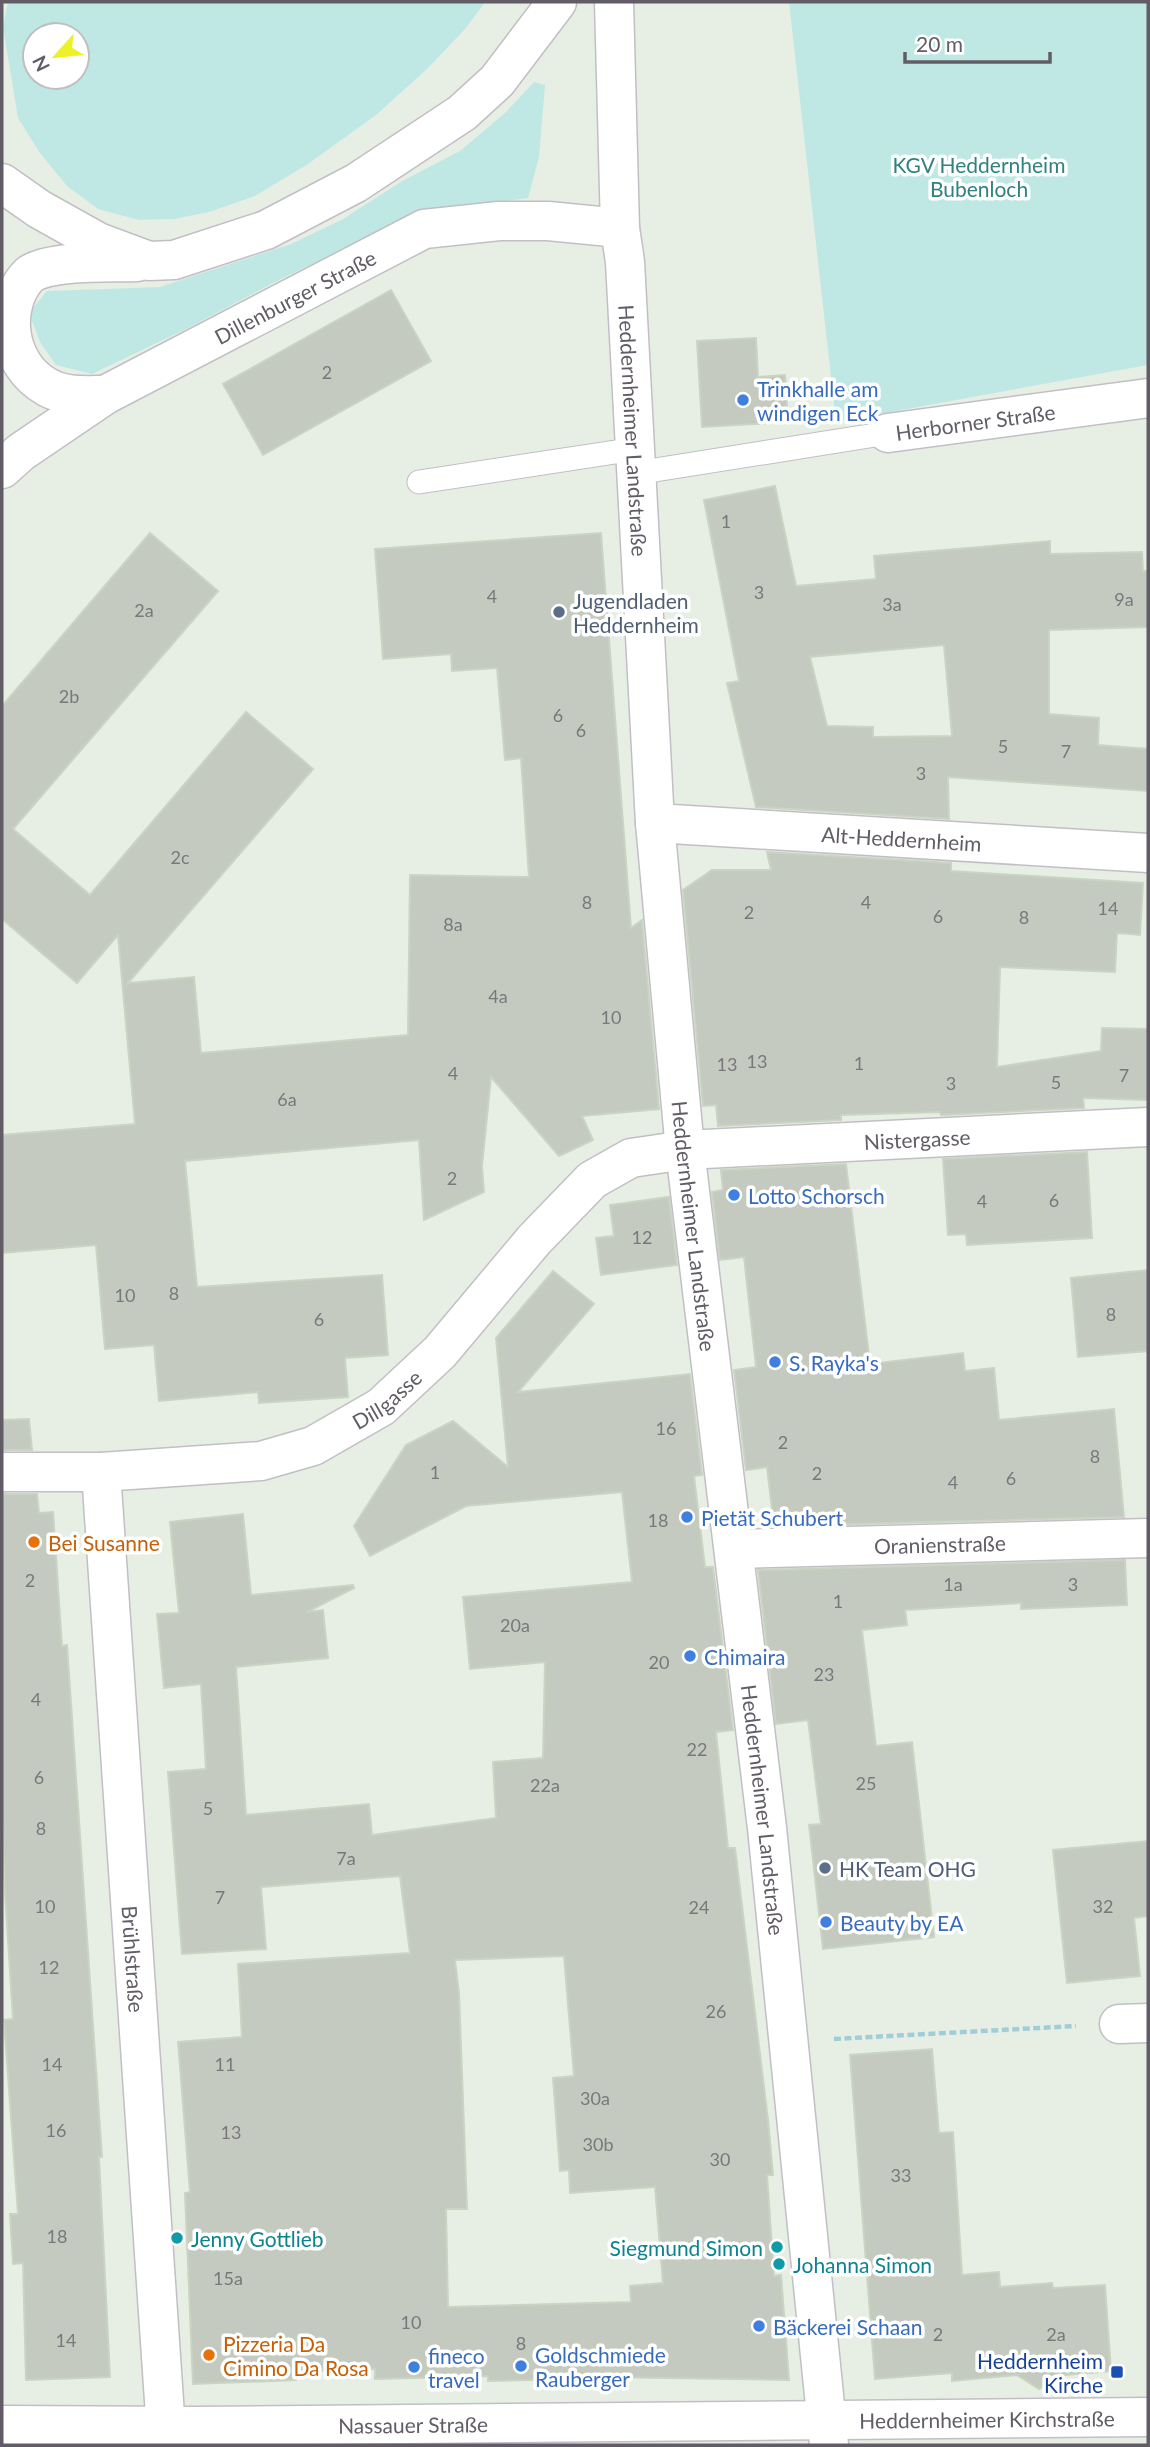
<svg xmlns="http://www.w3.org/2000/svg" width="1150" height="2447" font-family="Lato,sans-serif">
<rect width="100%" height="100%" fill="#e7efe4"/>
<g fill="#bfe8e5" fill-rule="evenodd">
<path d="M8,2H485L466,28L427,69L376,115L308,164L255,196L209,212L174,219L139,220L98,209L67,186L40,153L18,118L3,27ZM35,35H77V77H35Z"/>
<path d="M789,2H1148V365L836,422Z"/>
<path d="M534,82L545,85L539,157L528,198L465,207L378,232L273,283L188,328L92,374L56,365L40,342L29,313L47,291L160,287L291,244L343,219L404,180L460,151L505,113Z"/>
</g>
<g fill="#c4cac0" stroke="#c9d4c2" stroke-width="2" fill-rule="evenodd">
<path d="M391,290L431,361L263,455L223,384Z"/>
<path d="M756,338L758,377L785,375L788,422L702,427L697,341Z"/>
<path d="M775,486L796,586L876,579L874,556L1050,541V554L1142,552L1143,571H1148V627L1049,630V714L1099,718L1098,745L1148,749V791L948,777L949,819L756,807L727,683L739,681L704,500ZM944,645L952,736L873,737V727L827,726L810,657Z"/>
<path d="M150,533L218,591L13,829L90,895L246,712L313,769L128,983L194,977L201,1053L408,1035L410,875L529,877L521,758L505,760L497,668L452,671L451,654L383,659L375,549L601,533L631,928L642,920L659,1109L582,1116L593,1140L559,1156L491,1077L482,1166L484,1192L424,1220L419,1140L185,1161L197,1287L382,1275L388,1355L345,1358L348,1397L259,1403L258,1392L159,1401L154,1345L105,1349L96,1245L2,1253V1135L135,1124L118,935L77,983L2,919V706Z"/>
<path d="M767,852L951,863V871L1143,883L1140,935L1117,933L1115,972L1000,967L997,1067L1101,1051L1102,1028L1148,1029V1100L1083,1098L1084,1108L941,1115L940,1112L841,1115V1120L718,1126L716,1105L703,1106L683,890L712,870H771Z"/>
<path d="M1087,1152L1092,1238L967,1245L966,1234L948,1235L943,1159Z"/>
<path d="M846,1164L870,1364L963,1353L965,1371L994,1368L999,1420L1114,1409L1124,1517L774,1526L767,1467L746,1470L734,1370L756,1367L744,1257L720,1260L712,1192L723,1190L721,1170Z"/>
<path d="M669,1197L677,1265L601,1275L596,1238L614,1236L610,1205Z"/>
<path d="M1148,1270V1351L1078,1357L1071,1278Z"/>
<path d="M553,1271L594,1304L518,1392L690,1374L702,1475L694,1476L705,1567H713L733,1730L716,1732L728,1848H735L768,2120L773,2175H767L774,2276L781,2275L789,2380L602,2377V2378L488,2381V2376L375,2379V2369L295,2372L296,2380L193,2384L185,2193L190,2192L178,2042L242,2037L238,1964L410,1953L400,1876L261,1887L266,1949L182,1954L168,1772L206,1769L201,1684L164,1688L157,1614L179,1613L170,1522L243,1514L251,1595L353,1585L354,1588L307,1612L323,1610L328,1658L236,1667L246,1815L369,1804L372,1835L496,1818L493,1762L543,1758L545,1662L470,1669L463,1597L632,1582L622,1492L466,1506L370,1556L354,1526L406,1445L453,1421L508,1467L496,1338ZM564,1956L574,2076L553,2078L560,2171L569,2170L570,2193L655,2187L663,2283L630,2286L631,2302L448,2307L446,2209H467L459,1993L455,1960Z"/>
<path d="M29,1419L32,1450H2V1420Z"/>
<path d="M2,1494H37L39,1513L53,1512L62,1646L67,1645L102,2157H99L110,2377L26,2380L23,2263L13,2264L10,2214H18L4,2020L13,2019L5,1893L2,1804Z"/>
<path d="M1125,1560L1127,1605L1021,1609V1603L905,1610L907,1625L862,1630L876,1746L912,1742L934,1937L823,1949L809,1825L821,1824L808,1720L776,1724L758,1570Z"/>
<path d="M1148,1841V1916L1134,1918L1140,1976L1067,1983L1053,1850Z"/>
<path d="M932,2049L939,2133L953,2132L962,2275L999,2272L1000,2287L1052,2283L1053,2288L1105,2285L1111,2371L1065,2375L1039,2389L1017,2375L952,2381V2373L875,2379L850,2055Z"/>
</g>
<g fill="none" stroke-linecap="round" stroke-linejoin="round">
<defs>
<g id="service">
<path d="M636,473L888,433"/>
<path d="M419,482L635,449"/>
</g>
<g id="minor">
<path id="s1" d="M620,228L625,262L655,823L685,1150L767,1828L829,2445"/>
<path id="s2" d="M888,433L1148,398"/>
<path id="s3" d="M655,823L1148,853"/>
<path id="s4" d="M2,1472H101L261,1461L313,1446L381,1407L440,1352L534,1240L592,1180L631,1158L685,1150L1148,1127"/>
<path id="s5" d="M101,1472L167,2445"/>
<path id="s6" d="M734,1549L1148,1538"/>
<path d="M1119,2024L1148,2023"/>
</g>
<g id="tertiary">
<path d="M2,183L39,209L98,242L149,261L174,260L266,230L356,183L462,113L497,81L557,2"/>
<path d="M105,395C85,395 64,397 47,387C5,364 0,303 30,274C52,260 109,263 137,262"/>
<path id="s7" d="M2,469L21,452L105,395L424,229L499,221H548L620,228L614,2"/>
<path id="s8" d="M2,2425L197,2426L1148,2417"/>
</g>
</defs>
<use href="#service" stroke="#c3bec6" stroke-width="25"/>
<use href="#minor" stroke="#c3bec6" stroke-width="41"/>
<use href="#tertiary" stroke="#c3bec6" stroke-width="41"/>
<path stroke="#a1cdd9" stroke-width="4.5" stroke-dasharray="7 3.5" stroke-linecap="butt" d="M834,2039L1076,2026"/>
<use href="#service" stroke="#fff" stroke-width="23"/>
<use href="#minor" stroke="#fff" stroke-width="38"/>
<use href="#tertiary" stroke="#fff" stroke-width="38"/>
</g>
<g fill="#3f7fe0" stroke="#fff" stroke-width="2.5">
<circle cx="743" cy="400" r="7"/>
<circle cx="734" cy="1195" r="7"/>
<circle cx="775" cy="1362" r="7"/>
<circle cx="687" cy="1517" r="7"/>
<circle cx="690" cy="1656" r="7"/>
<circle cx="826" cy="1922" r="7"/>
<circle cx="759" cy="2326" r="7"/>
<circle cx="521" cy="2366" r="7"/>
<circle cx="414" cy="2367" r="7"/>
</g>
<g fill="#5c6f8a" stroke="#fff" stroke-width="2.5">
<circle cx="559" cy="612" r="7"/>
<circle cx="825" cy="1868" r="7"/>
</g>
<g fill="#e8710a" stroke="#fff" stroke-width="2.5">
<circle cx="34" cy="1542" r="7"/>
<circle cx="209" cy="2355" r="7"/>
</g>
<g fill="#0f9aa8" stroke="#fff" stroke-width="2.5">
<circle cx="177" cy="2238" r="7"/>
<circle cx="777" cy="2247" r="7"/>
<circle cx="779" cy="2264" r="7"/>
</g>
<rect fill="#1a4fb4" stroke="#fff" stroke-width="2.5" x="1110" y="2365" width="14" height="14" rx="3.5"/>
<g text-anchor="middle" dominant-baseline="central" stroke-width="7" stroke-linejoin="round" paint-order="stroke">
<g font-size="18" fill="#7a787c">
<text x="327" y="372">2</text>
<text x="726" y="521">1</text>
<text x="759" y="592">3</text>
<text x="492" y="596">4</text>
<text x="1124" y="599">9a</text>
<text x="892" y="604">3a</text>
<text x="144" y="610">2a</text>
<text x="69" y="696">2b</text>
<text x="558" y="715">6</text>
<text x="581" y="730">6</text>
<text x="1003" y="746">5</text>
<text x="1066" y="751">7</text>
<text x="921" y="773">3</text>
<text x="180" y="857">2c</text>
<text x="587" y="902">8</text>
<text x="866" y="902">4</text>
<text x="1108" y="908">14</text>
<text x="749" y="912">2</text>
<text x="938" y="916">6</text>
<text x="1024" y="917">8</text>
<text x="453" y="924">8a</text>
<text x="498" y="996">4a</text>
<text x="611" y="1017">10</text>
<text x="757" y="1061">13</text>
<text x="859" y="1063">1</text>
<text x="727" y="1064">13</text>
<text x="453" y="1073">4</text>
<text x="1124" y="1075">7</text>
<text x="1056" y="1082">5</text>
<text x="951" y="1083">3</text>
<text x="287" y="1099">6a</text>
<text x="452" y="1178">2</text>
<text x="1054" y="1200">6</text>
<text x="982" y="1201">4</text>
<text x="642" y="1237">12</text>
<text x="174" y="1293">8</text>
<text x="125" y="1295">10</text>
<text x="1111" y="1314">8</text>
<text x="319" y="1319">6</text>
<text x="666" y="1428">16</text>
<text x="783" y="1442">2</text>
<text x="1095" y="1456">8</text>
<text x="435" y="1472">1</text>
<text x="817" y="1473">2</text>
<text x="1011" y="1478">6</text>
<text x="953" y="1482">4</text>
<text x="658" y="1520">18</text>
<text x="30" y="1580">2</text>
<text x="953" y="1584">1a</text>
<text x="1073" y="1584">3</text>
<text x="838" y="1601">1</text>
<text x="515" y="1625">20a</text>
<text x="659" y="1662">20</text>
<text x="824" y="1674">23</text>
<text x="36" y="1699">4</text>
<text x="697" y="1749">22</text>
<text x="39" y="1777">6</text>
<text x="866" y="1783">25</text>
<text x="545" y="1785">22a</text>
<text x="208" y="1808">5</text>
<text x="41" y="1828">8</text>
<text x="346" y="1858">7a</text>
<text x="220" y="1897">7</text>
<text x="45" y="1906">10</text>
<text x="1103" y="1906">32</text>
<text x="699" y="1907">24</text>
<text x="49" y="1967">12</text>
<text x="716" y="2011">26</text>
<text x="52" y="2064">14</text>
<text x="225" y="2064">11</text>
<text x="595" y="2098">30a</text>
<text x="56" y="2130">16</text>
<text x="231" y="2132">13</text>
<text x="598" y="2144">30b</text>
<text x="720" y="2159">30</text>
<text x="901" y="2175">33</text>
<text x="57" y="2236">18</text>
<text x="228" y="2278">15a</text>
<text x="411" y="2322">10</text>
<text x="938" y="2334">2</text>
<text x="1056" y="2334">2a</text>
<text x="66" y="2340">14</text>
<text x="521" y="2343">8</text>
</g>
<g font-size="21" fill="#308180" stroke="#fff">
<text x="979" y="164">KGV Heddernheim<tspan x="979" dy="24">Bubenloch</tspan></text>
</g>
<g font-size="21" fill="#615c65" stroke="#fff">
<text stroke="none"><textPath href="#s7" startOffset="341">Dillenburger Straße</textPath></text>
<text stroke="none"><textPath href="#s2" startOffset="88">Herborner Straße</textPath></text>
<text stroke="none"><textPath href="#s1" startOffset="203">Heddernheimer Landstraße</textPath></text>
<text stroke="none"><textPath href="#s3" startOffset="247">Alt-Heddernheim</textPath></text>
<text stroke="none"><textPath href="#s4" startOffset="1034">Nistergasse</textPath></text>
<text stroke="none"><textPath href="#s1" startOffset="1001">Heddernheimer Landstraße</textPath></text>
<text stroke="none"><textPath href="#s4" startOffset="401">Dillgasse</textPath></text>
<text stroke="none"><textPath href="#s6" startOffset="206">Oranienstraße</textPath></text>
<text stroke="none"><textPath href="#s1" startOffset="1589">Heddernheimer Landstraße</textPath></text>
<text stroke="none"><textPath href="#s5" startOffset="488">Brühlstraße</textPath></text>
<text stroke="none"><textPath href="#s8" startOffset="985">Heddernheimer Kirchstraße</textPath></text>
<text stroke="none"><textPath href="#s8" startOffset="411">Nassauer Straße</textPath></text>
</g>
<g font-size="21" fill="#366cbe" stroke="#fff" text-anchor="start">
<text x="757" y="388">Trinkhalle am<tspan x="757" dy="24">windigen Eck</tspan></text>
<text x="748" y="1195">Lotto Schorsch</text>
<text x="789" y="1362">S. Rayka's</text>
<text x="701" y="1517">Pietät Schubert</text>
<text x="704" y="1656">Chimaira</text>
<text x="840" y="1922">Beauty by EA</text>
<text x="773" y="2326">Bäckerei Schaan</text>
<text x="535" y="2354">Goldschmiede<tspan x="535" dy="24">Rauberger</tspan></text>
<text x="428" y="2355">fineco<tspan x="428" dy="24">travel</tspan></text>
</g>
<g font-size="21" fill="#4e5e75" stroke="#fff" text-anchor="start">
<text x="573" y="600">Jugendladen<tspan x="573" dy="24">Heddernheim</tspan></text>
<text x="839" y="1868">HK Team OHG</text>
</g>
<g font-size="21" fill="#c56008" stroke="#fff" text-anchor="start">
<text x="48" y="1542">Bei Susanne</text>
<text x="223" y="2343">Pizzeria Da<tspan x="223" dy="24">Cimino Da Rosa</tspan></text>
</g>
<g font-size="21" fill="#0d838f" stroke="#fff" text-anchor="start">
<text x="191" y="2238">Jenny Gottlieb</text>
<text x="763" y="2247" text-anchor="end">Siegmund Simon</text>
<text x="793" y="2264">Johanna Simon</text>
</g>
<g font-size="21" fill="#164399" stroke="#fff" text-anchor="end">
<text x="1103" y="2360">Heddernheim<tspan x="1103" dy="24">Kirche</tspan></text>
</g>
</g>
<rect width="1150" height="2447" fill="none" stroke="#615c65" stroke-width="7"/>
<g transform="translate(56 56) rotate(243)"><circle r="33" fill="#ffffff" stroke="#c0bec1" stroke-width="2"/>
<path d="M0-5L12 26L0 18L-12 26Z" fill="#eff128"/>
<text y="-10" font-size="19" font-weight="bold" text-anchor="middle" fill="#615c65">N</text>
</g>
<path d="M905 52v10h145v-10" fill="none" stroke="#615c65" stroke-width="3.5"/>
<text x="916" y="52" font-size="21" fill="#615c65" stroke="#ffffff" stroke-width="5" paint-order="stroke">20 m</text>
</svg>
